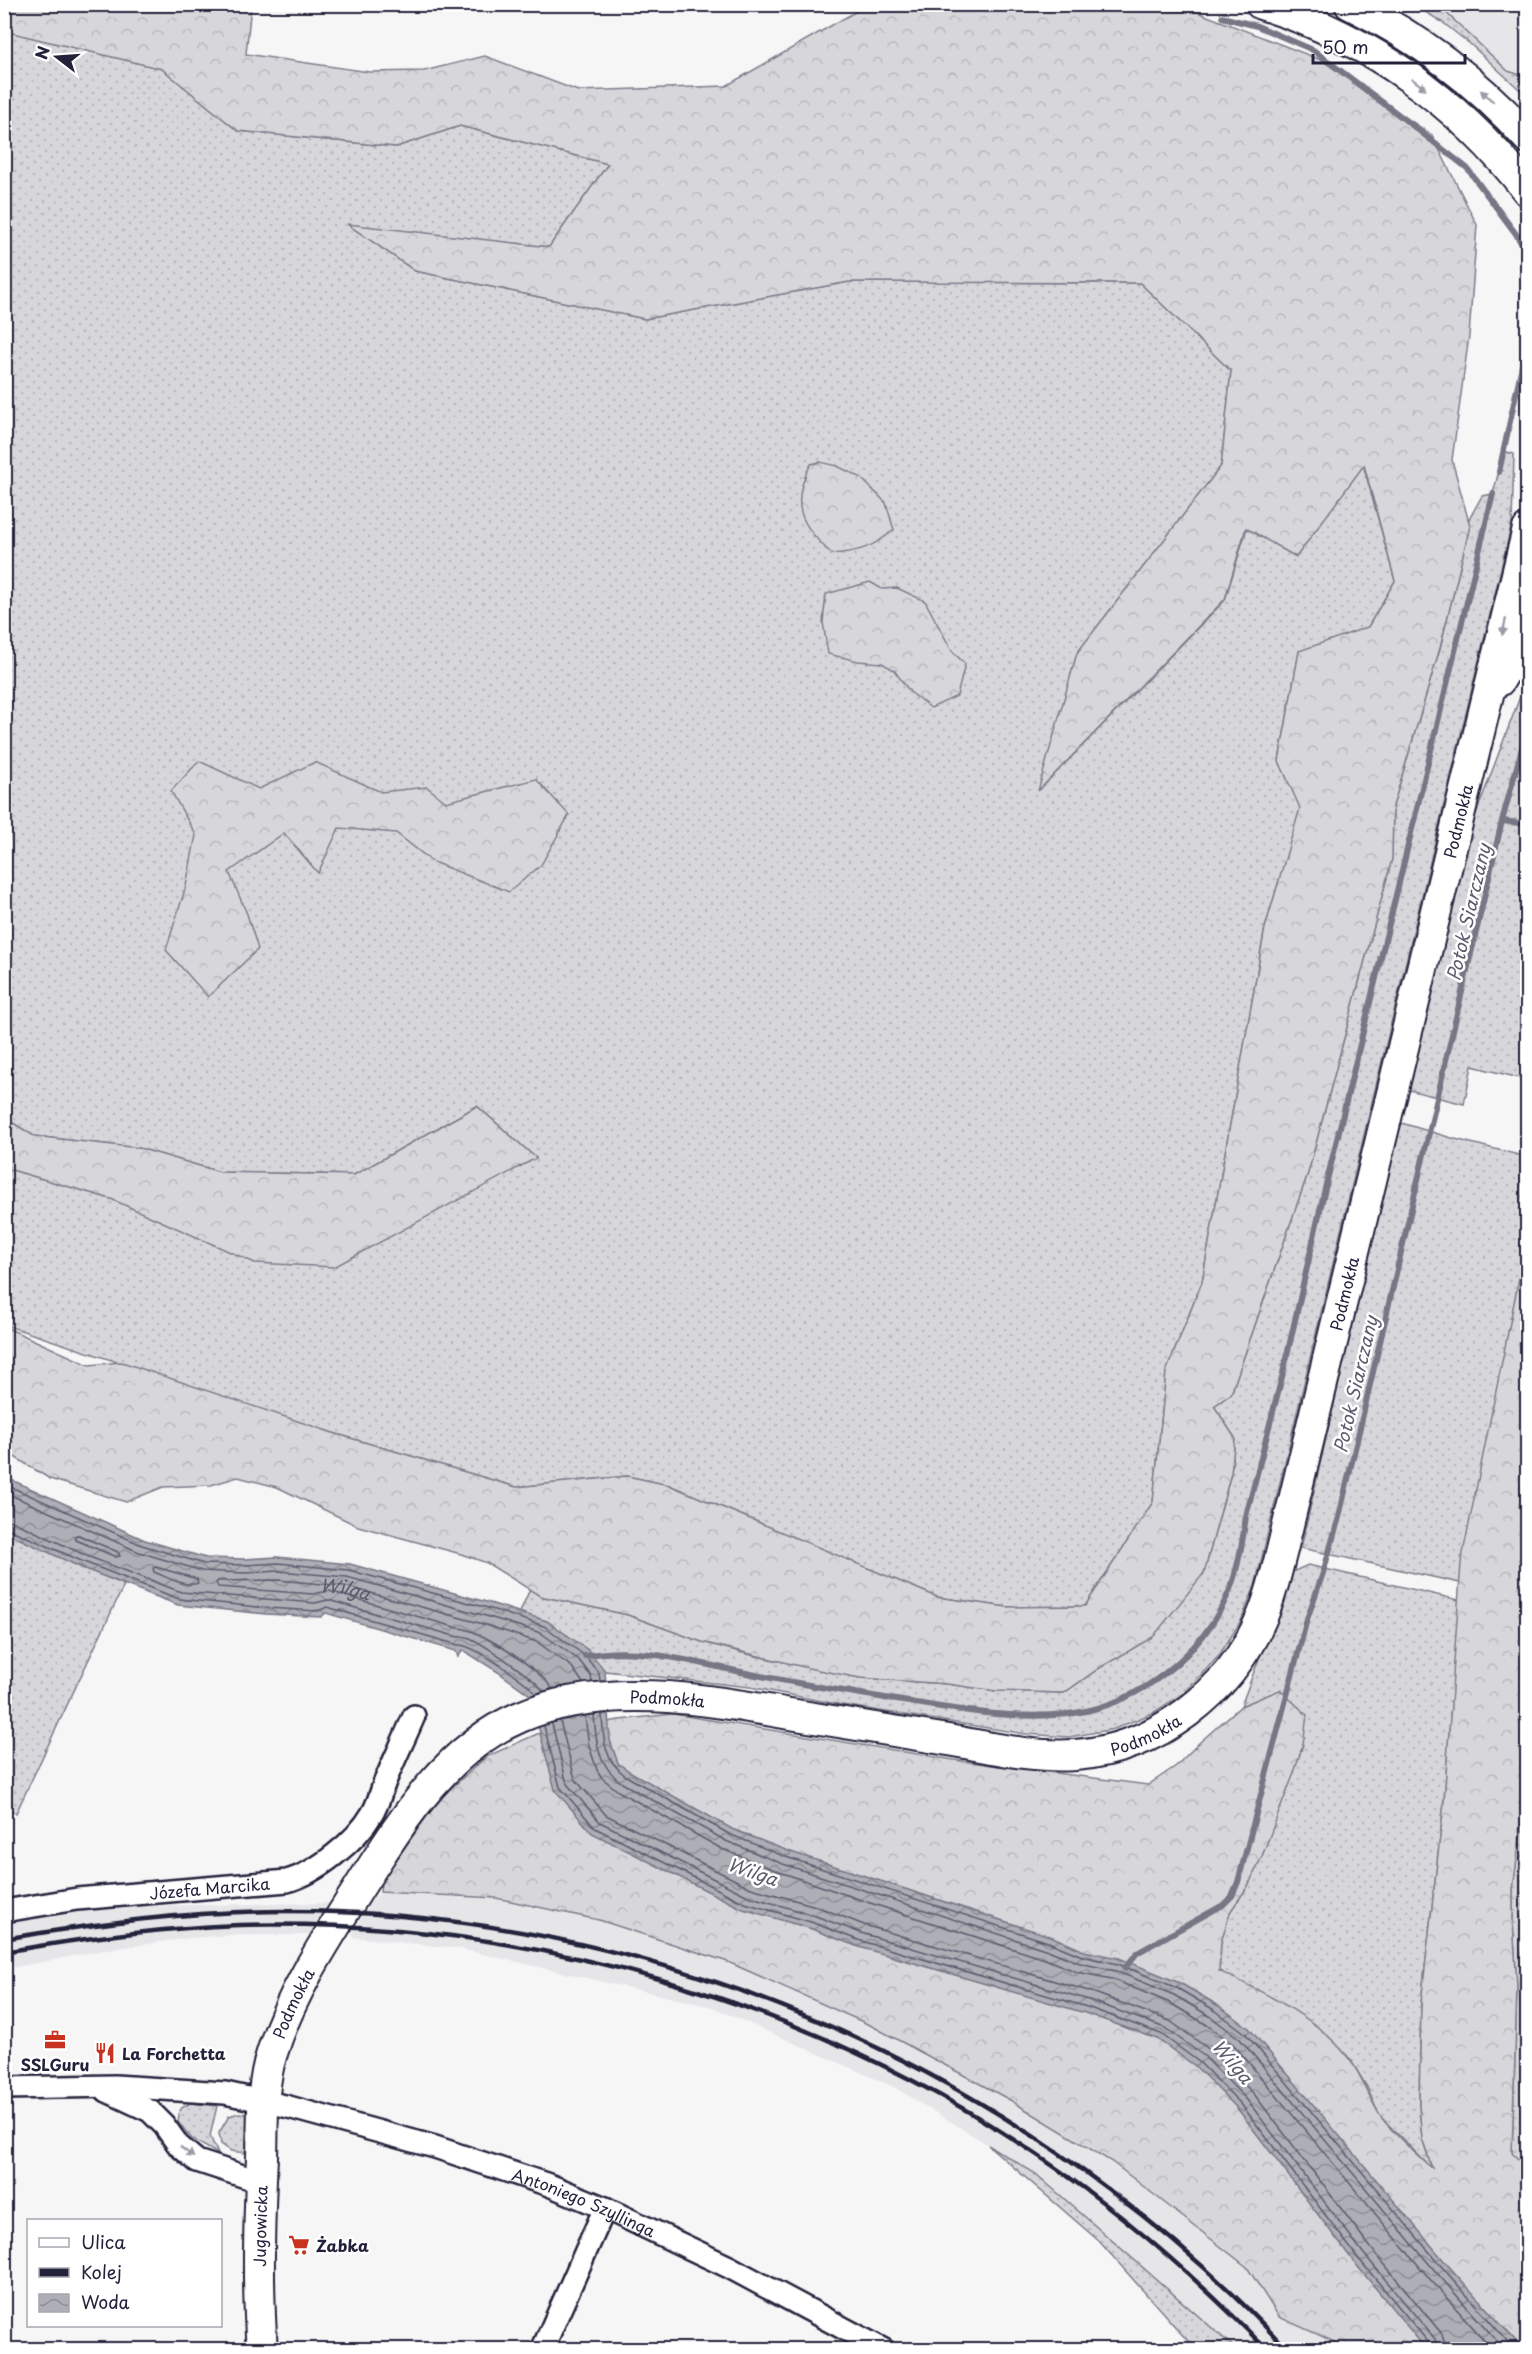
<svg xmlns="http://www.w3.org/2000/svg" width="1532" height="2354" font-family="'Playpen Sans',sans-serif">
<defs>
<pattern id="grass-dots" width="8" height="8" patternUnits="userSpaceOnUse" patternTransform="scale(1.5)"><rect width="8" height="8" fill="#d7d7db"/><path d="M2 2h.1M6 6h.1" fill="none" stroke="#b8b8bd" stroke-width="1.8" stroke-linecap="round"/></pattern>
<pattern id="forest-crowns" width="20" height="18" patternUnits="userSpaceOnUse" patternTransform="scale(1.5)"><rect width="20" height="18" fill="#d7d7db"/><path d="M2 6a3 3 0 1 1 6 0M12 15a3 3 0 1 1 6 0" fill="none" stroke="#b8b8bd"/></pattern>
<pattern id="water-waves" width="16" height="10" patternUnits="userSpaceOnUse" patternTransform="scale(1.5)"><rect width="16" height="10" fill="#aeaeb7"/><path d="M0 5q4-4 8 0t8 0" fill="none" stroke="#8d8d96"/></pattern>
</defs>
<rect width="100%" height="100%" fill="#f6f6f7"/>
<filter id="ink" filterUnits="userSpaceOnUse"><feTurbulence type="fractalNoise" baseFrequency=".0167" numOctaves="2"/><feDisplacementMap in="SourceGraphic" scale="12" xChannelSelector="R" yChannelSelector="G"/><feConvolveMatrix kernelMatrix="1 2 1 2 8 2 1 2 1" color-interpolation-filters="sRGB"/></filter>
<g filter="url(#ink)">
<g fill="#e6e6e9">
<path d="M1433,5H1527V85L1513,81Z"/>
<path d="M380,1892L496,1898L599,1920L728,1962L871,2025L1010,2100L1112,2162L1247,2267L1279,2317L1339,2344L1341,2349H1236L1036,2174L894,2087L712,2007L461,1949L353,1937V1931L367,1909V1905Z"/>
<path d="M329,1903V1907L314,1930V1935H231L189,1938L104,1950L5,1969V1921L75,1907Z"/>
</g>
<g fill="url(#grass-dots)" stroke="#7c7c8b" stroke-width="1.5">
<path d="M1414,5H1438L1508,71L1527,77V93L1519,89L1470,44L1442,22Z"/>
<path d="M5,31L163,69L238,131L396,147L460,126L608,164L549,247L348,225L415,271L645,319L849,282L1140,283L1231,371L1221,466L1077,653L1039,790L1225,600L1247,528L1296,557L1363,464L1395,581L1368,627L1299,652L1279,761L1301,808L1265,928L1202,1282L1166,1372L1153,1502L1085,1606L1007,1607L937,1597L669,1485L627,1476L516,1487L330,1432L5,1325V1168L111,1199L536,1158L477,1106L354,1175L220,1172L139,1148L34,1136L5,1118Z"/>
<path d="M1504,451L1514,454L1512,523L1255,1586L1241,1621L1218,1657L1184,1693L1153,1713L1114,1729L1069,1737L1026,1734L842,1705L750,1687L605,1671L588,1650L520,1612L530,1589L540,1596L628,1615L702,1642L755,1656L860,1678L947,1684L996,1691L1064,1693L1098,1669L1204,1573L1231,1473L1235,1438L1214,1406L1231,1394L1308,1173L1392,859L1393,806L1440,648L1470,526L1468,521L1482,496L1493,494Z"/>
<path d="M1527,678V1080L1472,1066L1464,1104L1409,1090L1473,822Z"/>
<path d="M1398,1122L1455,1139L1527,1157V1239L1462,1563L1460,1583L1301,1548Z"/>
<path d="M5,1532L124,1585L16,1813L5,1808Z"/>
<path d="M1308,1565L1459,1600L1444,1802L1421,2003L1419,2105L1422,2139L1432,2169L1379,2115L1367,2087L1350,2059L1328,2037L1219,1971L1221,1942L1230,1912L1248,1886L1262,1856L1303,1744L1281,1690L1241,1706L1292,1572Z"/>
<path d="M1527,1776V2168L1512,2154L1517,1987L1513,1922V1889Z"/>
<path d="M190,2103L217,2106L210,2136L218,2154L192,2139L178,2122L180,2109Z"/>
<path d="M239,2113L249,2114L245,2153L231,2151L221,2144L219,2133L229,2116Z"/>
<path d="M988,2145L1036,2174L1236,2349H1195L1099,2241Z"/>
</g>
<g fill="url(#forest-crowns)" stroke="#7c7c8b" stroke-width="1.5">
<path d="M1076,4L1197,12L1321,60L1432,135L1477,225L1469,336L1452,460L1470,526L1440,648L1393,806L1392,859L1308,1173L1231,1394L1214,1406L1235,1438L1231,1473L1204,1573L1153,1637L1098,1669L1064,1693L996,1691L947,1684L860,1678L808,1668L702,1642L628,1615L540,1596L487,1563L461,1554L358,1526L277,1487L238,1477L211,1485L163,1487L126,1502L50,1479L5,1451V1327L89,1365L122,1362L330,1432L516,1487L627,1476L669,1485L937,1597L1007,1607L1085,1606L1153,1502L1166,1372L1202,1282L1265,928L1300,808L1279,761L1299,651L1368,627L1395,581L1364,465L1296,557L1246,528L1225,599L1038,791L1077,653L1221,466L1231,371L1140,283L849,282L645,319L415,271L347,224L549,247L608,164L460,126L396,147L238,131L162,69L4,31L5,5H251L246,54L369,72L424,71L485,56L578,91L726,86L867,5Z"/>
<path d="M820,462L837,466L860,477L886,503L894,530C873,547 860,552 832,554C800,525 789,504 811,464Z"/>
<path d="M870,582L882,589L897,588L925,601L952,651L965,664L957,696L931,708L910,692L894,670L882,663L858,661L828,654L823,622L826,594Z"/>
<path d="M199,761L259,789L315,762L381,792L427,787L446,802L536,779L569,815L541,865L509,892L433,862L396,833L339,828L318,873L284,833L229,872L247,914L258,949L208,997L166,950L186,886L196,835L171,791Z"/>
<path d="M477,1106L536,1158L334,1267L255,1263L111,1199L5,1168V1118L34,1136L139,1148L220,1172L354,1175Z"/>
<path d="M1527,1239L1528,1776L1513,1889V1922L1517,1987L1512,2153L1527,2168V2349H1341L1339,2344L1279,2317L1247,2267L1112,2162L1010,2100L872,2026L728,1962L599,1920L496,1898L380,1892L381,1882L437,1801L486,1757L537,1734L619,1720L673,1714L954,1760L1148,1785L1176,1766L1200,1742L1241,1706L1280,1690L1307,1715L1303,1744L1294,1773L1262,1856L1248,1886L1230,1912L1221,1942L1219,1971C1265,1993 1319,2018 1350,2060C1362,2076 1368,2095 1378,2112C1384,2125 1420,2158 1432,2168L1422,2139L1419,2105L1421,2003L1444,1802L1461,1563Z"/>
</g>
<path fill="url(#water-waves)" stroke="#767685" stroke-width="1.5" d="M5,1477L145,1540L206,1558L245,1559L277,1557L350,1564L490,1603L547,1621L588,1650L605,1671L610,1740L618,1763L629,1771L732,1829L788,1851L1053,1937L1084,1951L1119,1958L1180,1983L1219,2006L1249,2028L1446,2263L1523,2349H1426L1354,2262L1237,2108L1195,2066L1157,2039L1085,2013L856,1946L809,1928L743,1909L592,1833L555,1790L530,1695L498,1672L463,1650L458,1657L456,1651L326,1613L321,1617L266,1614L178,1605L82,1568L5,1532Z"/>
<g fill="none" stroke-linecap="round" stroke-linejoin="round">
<g stroke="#5a5a6d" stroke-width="1.5">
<path d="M4,1484L142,1545L204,1564L245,1565L278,1563L348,1570L488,1608L544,1626L584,1655L599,1673L600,1681"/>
<path d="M4,1492L139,1552L202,1571L245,1573L278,1571L347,1577L486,1616L541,1633L579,1660L591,1676L592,1682"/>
<path d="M4,1520L12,1521L87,1556L181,1592L315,1603L328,1600L458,1637C461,1637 464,1636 467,1637C480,1641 537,1680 543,1691"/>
<path d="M4,1527L84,1562L179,1599L267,1608L318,1611L327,1607L458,1645C471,1643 528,1682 536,1694"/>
<path d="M78,1535L118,1552L120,1556L116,1557L76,1540L74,1536Z"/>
<path d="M156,1567L197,1579L198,1583C185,1588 167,1577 154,1572L153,1568Z"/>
<path id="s1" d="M552,1689C544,1672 477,1627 458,1628L329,1591L313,1594L218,1587L216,1583L218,1581L278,1580L345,1586L483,1624L537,1642L572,1667L583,1683"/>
<path d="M602,1714C603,1740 604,1760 626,1776L729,1834L786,1857L1051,1943L1082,1956L1118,1964L1177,1988L1216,2011L1245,2033L1442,2267L1515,2350"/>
<path d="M594,1715C596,1744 598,1765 622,1783L726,1841L783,1864L1048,1950L1080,1963L1116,1971L1174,1995L1211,2017L1240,2039L1436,2272L1505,2350"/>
<path d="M585,1716L589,1746L597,1770L602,1778L618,1791L722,1849L780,1872L870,1903L1045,1959L1077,1972L1112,1979L1170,2003L1207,2025L1234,2045L1429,2278L1493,2350"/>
<path d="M560,1721L575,1779L606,1815L751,1888L816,1906L864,1925L1092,1992L1170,2021L1210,2050L1254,2094L1371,2248L1442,2334L1447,2350"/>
<path d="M552,1724L567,1784L600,1822L748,1896L813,1915L861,1933L1089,2000L1165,2028L1204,2056L1247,2100L1364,2254L1435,2339L1438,2350"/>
<path d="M544,1726L560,1787L595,1828L745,1903L811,1922L858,1940L1087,2007L1161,2034L1199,2062L1241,2104L1358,2258L1429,2343L1430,2350"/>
</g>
<g stroke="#767685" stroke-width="6">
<path d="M1222,17L1257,26L1313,50L1399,115L1467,168L1516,234L1528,255"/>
<path d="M1499,472L1528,338"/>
<path d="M1502,821L1528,824"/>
<path d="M585,1656C637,1644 695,1663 746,1673C798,1684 850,1692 903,1701C959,1710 1018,1721 1075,1713C1141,1703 1203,1653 1229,1592C1238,1570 1243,1539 1246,1516L1283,1373L1323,1197L1493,494"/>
<path d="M1125,1968L1137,1953L1223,1905L1232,1896L1238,1882L1307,1619L1323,1573L1339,1517L1502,821L1528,726"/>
</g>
<defs>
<g id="street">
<path id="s2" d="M4,1911L77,1899L287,1881C317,1873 357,1840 372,1814C379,1803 381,1790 386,1779C395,1758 405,1737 414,1716"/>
<path id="s3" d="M4,2088L115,2086L225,2093L285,2106L435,2147L549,2185L605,2208L729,2267L884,2350"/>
<path d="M107,2091L150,2111L164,2125L179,2146L197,2161L261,2182"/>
<path d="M542,2350L605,2208"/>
</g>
<g id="secondary">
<path d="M1261,4C1368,37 1460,103 1528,191"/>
<path d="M1350,4C1418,37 1478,82 1528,138"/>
<path d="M1499,681L1511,661L1528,640"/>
<path id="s4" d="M262,2350C257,2285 259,2221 262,2157C263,2123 261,2086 272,2053C291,1992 328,1937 362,1883C403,1819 447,1748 520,1717C603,1681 704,1699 790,1714C842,1723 895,1731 948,1740C990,1747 1033,1758 1075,1755C1157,1749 1229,1693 1261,1619C1271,1597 1276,1573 1282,1550L1528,529"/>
</g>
</defs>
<use href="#street" stroke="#22223b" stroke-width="26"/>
<use href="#secondary" stroke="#22223b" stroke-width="34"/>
<use href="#street" stroke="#fff" stroke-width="21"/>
<use href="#secondary" stroke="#fff" stroke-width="30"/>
<g stroke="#22223b" stroke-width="4.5">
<path d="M4,1939C98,1923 191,1911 286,1911C581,1911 873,2011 1108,2189C1172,2237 1233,2290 1287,2350"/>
<path d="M4,1952C82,1938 160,1928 239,1925C521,1918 806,1998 1040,2157C1123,2213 1197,2278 1267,2350"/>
</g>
</g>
<defs><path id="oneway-solid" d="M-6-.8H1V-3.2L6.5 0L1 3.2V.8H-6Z" transform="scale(1.5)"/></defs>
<g fill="#9c9ca7">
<use href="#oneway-solid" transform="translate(1419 84) rotate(36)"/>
<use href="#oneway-solid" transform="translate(1487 96) rotate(-138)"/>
<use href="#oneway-solid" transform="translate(1504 627) rotate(103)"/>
<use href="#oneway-solid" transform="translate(187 2152) rotate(38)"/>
</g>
</g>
<defs>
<symbol id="office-bare" viewBox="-9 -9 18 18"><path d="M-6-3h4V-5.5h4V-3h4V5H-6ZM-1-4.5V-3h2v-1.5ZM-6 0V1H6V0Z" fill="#c8321e" stroke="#fff" stroke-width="2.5" paint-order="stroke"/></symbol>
<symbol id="restaurant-bare" viewBox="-9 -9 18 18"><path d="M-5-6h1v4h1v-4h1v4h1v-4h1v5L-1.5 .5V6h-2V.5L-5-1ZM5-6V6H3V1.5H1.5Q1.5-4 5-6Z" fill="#c8321e" stroke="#fff" stroke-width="2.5" paint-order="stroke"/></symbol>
<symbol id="supermarket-bare" viewBox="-9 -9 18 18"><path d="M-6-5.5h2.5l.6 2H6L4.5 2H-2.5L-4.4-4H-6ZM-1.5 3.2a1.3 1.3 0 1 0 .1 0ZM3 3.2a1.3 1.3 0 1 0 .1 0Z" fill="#c8321e" stroke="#fff" stroke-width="2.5" paint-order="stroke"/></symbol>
</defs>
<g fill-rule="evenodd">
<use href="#office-bare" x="40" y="2025" width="30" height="30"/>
<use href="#restaurant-bare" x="90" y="2038" width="30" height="30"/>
<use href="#supermarket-bare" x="284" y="2230" width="30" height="30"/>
</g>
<g text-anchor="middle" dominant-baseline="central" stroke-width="5" stroke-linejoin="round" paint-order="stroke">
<g font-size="16" fill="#22223b" stroke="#fff">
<text stroke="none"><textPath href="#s4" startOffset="2350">Podmokła</textPath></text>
<text stroke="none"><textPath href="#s4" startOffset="1864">Podmokła</textPath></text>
<text stroke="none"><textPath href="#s4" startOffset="874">Podmokła</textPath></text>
<text stroke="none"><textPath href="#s4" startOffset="1360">Podmokła</textPath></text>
<text stroke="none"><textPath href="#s2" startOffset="207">Józefa Marcika</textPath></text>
<text stroke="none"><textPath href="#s4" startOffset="352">Podmokła</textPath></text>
<text stroke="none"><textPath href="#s3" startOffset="597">Antoniego Szyllinga</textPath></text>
<text stroke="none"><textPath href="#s4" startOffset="124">Jugowicka</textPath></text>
</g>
<g font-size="16" font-weight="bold" fill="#22223b" stroke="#fff" text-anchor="start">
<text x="122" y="2053">La Forchetta</text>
<text x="55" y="2064" text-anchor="middle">SSLGuru</text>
<text x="316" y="2245">Żabka</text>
</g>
<g font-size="18" font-style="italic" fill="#5a5a6d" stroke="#fff">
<text transform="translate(1468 912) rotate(-77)">Potok Siarczany</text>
<text transform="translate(1355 1384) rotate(-77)">Potok Siarczany</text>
<text stroke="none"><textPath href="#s1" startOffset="495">Wilga</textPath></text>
<text transform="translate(753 1871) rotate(19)">Wilga</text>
<text transform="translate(1233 2061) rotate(50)">Wilga</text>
</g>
</g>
<rect width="1532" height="2354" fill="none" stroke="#fff" stroke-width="24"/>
<rect x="12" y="12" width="1508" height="2330" fill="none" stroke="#22223b" stroke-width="2" filter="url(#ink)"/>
<rect x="27" y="2219" width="195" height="108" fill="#ffffff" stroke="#a7a7b1" stroke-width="1.5"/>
<rect x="39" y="2238" width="30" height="9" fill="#ffffff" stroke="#a7a7b1" stroke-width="1.5"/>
<text x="81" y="2249" font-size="18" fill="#22223b">Ulica</text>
<rect x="39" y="2268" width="30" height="9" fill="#22223b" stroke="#a7a7b1" stroke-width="1.5"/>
<text x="81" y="2279" font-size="18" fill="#22223b">Kolej</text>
<rect x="39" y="2294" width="30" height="18" fill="url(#water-waves)" stroke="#a7a7b1" stroke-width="1.5"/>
<text x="81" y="2309" font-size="18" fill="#22223b">Woda</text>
<g transform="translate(57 57) rotate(287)" stroke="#ffffff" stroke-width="4.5" paint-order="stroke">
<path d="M0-4.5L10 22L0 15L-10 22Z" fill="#22223b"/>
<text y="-9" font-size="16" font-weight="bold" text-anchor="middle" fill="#22223b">N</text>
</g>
<path d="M1313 54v9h152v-9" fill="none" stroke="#22223b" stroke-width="3"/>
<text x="1322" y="54" font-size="18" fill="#22223b" stroke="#ffffff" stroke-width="4.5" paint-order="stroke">50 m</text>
</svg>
